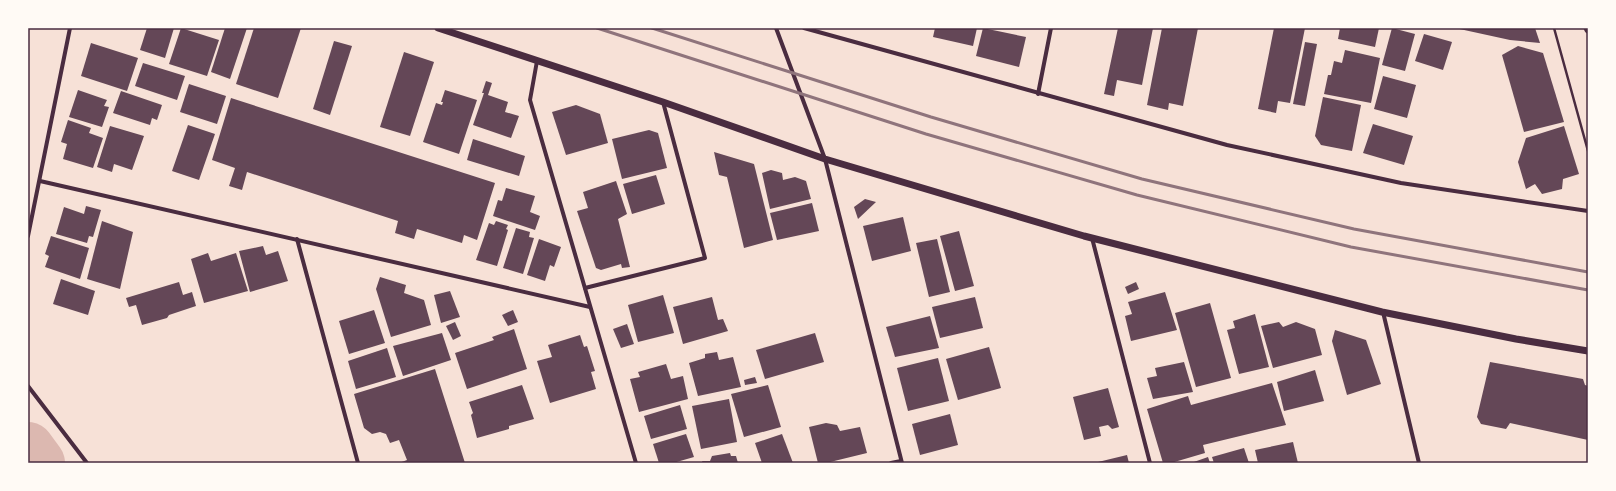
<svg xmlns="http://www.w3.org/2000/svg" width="1616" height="491" font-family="Helvetica,sans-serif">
<rect width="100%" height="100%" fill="#f7e1d7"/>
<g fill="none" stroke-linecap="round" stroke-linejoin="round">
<path stroke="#dcb8b0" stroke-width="52" d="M28,448L39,463"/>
</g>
<g fill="#644757">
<path d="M147,28H174L165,58L140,50Z"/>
<path d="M181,28L219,40L207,76L169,64Z"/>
<path d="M225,28H247L230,79L211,72Z"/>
<path d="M254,28H301L278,98L236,84Z"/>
<path d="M935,28H977L973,46L933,37Z"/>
<path d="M983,28L1026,37L1019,67L976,56Z"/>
<path d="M1118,28H1153L1142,85L1117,80L1114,96L1104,94Z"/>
<path d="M1162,28H1198L1183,106L1169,103L1168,110L1147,105Z"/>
<path d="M1274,28H1305L1290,103L1278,101L1276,113L1258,109Z"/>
<path d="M1340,28H1379L1375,47L1338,39Z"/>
<path d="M1392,28L1415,34L1405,71L1382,65Z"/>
<path d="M1455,28H1535L1540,43L1510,40Z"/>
<path d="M1424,34L1452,42L1443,70L1415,61Z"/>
<path d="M334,41L352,46L330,115L313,109Z"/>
<path d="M1305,42L1317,44L1305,106L1293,104Z"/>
<path d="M91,43L138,58L127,91L81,76Z"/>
<path d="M1518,46L1543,53L1564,122L1524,132L1502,55Z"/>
<path d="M1345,50L1380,58L1371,103L1324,94L1328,75H1331L1334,61L1342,63Z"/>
<path d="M404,52L434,62L410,136L380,127Z"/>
<path d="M143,63L185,76L177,100L135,86Z"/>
<path d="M1383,76L1416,85L1407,118L1374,109Z"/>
<path d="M486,81L492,83L488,95L508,102L505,112L519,116L511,138L473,125L484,93H482Z"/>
<path d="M189,84L226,96L217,124L180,112Z"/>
<path d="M78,90L107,100L104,106L109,107L102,127L69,117Z"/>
<path d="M445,90L477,100L459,154L423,142L436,103L442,105L443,102H441Z"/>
<path d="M121,91L162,105L157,120L152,118L150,125L113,113Z"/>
<path d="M1323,97L1361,105L1352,151L1321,145L1315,136Z"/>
<path d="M231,98L495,183L477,240L464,235L462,243L417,229L414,239L395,233L398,221L247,172L242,190L229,186L235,168L212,160Z"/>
<path d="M576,105L600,114L608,143L566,155L552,112Z"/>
<path d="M68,120L91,128L89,133L103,138L93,168L63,159L67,144L61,142Z"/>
<path d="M1373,124L1413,136L1404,165L1363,153Z"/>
<path d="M188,125L215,134L199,180L172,171Z"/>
<path d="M110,126L144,136L132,170L114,164L112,172L97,167Z"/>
<path d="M1564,126L1579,174L1563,179L1562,189L1542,194L1535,184L1526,189L1518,162L1526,138Z"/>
<path d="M649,130L658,133L667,168L622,179L612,139Z"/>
<path d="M473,139L525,156L519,176L467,160Z"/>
<path d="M714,152L754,164L773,240L744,248L727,177L719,175Z"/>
<path d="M771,170L782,173L783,180L795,177L806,181L811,199L770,209L762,173Z"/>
<path d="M656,175L665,204L632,214L623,184Z"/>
<path d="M616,181L627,214L618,219L630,267L622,268L621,264L601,270L596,268L577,211L588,208L583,192Z"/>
<path d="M506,188L535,196L530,212L540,216L535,230L493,216L498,200L502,201Z"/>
<path d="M865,199L876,202L858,219L854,207Z"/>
<path d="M812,203L819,231L777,240L770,213Z"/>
<path d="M86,206L101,210L93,237L89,236L87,243L56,234L64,207L84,214Z"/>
<path d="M903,217L911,251L872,261L863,226Z"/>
<path d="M102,221L133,232L120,289L87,279Z"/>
<path d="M496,221L508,225L506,229L508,230L497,266L476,260L489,223L494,225Z"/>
<path d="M516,228L530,232L529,237L534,238L523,274L503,268Z"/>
<path d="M959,231L974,286L955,291L940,236Z"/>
<path d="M51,236L89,248L80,279L45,267L49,256L45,254Z"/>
<path d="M539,239L561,247L554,267L550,265L545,281L527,275Z"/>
<path d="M937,239L950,292L929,297L916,243Z"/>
<path d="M263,246L266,255L278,251L288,281L250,292L239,251Z"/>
<path d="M208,253L211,261L236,253L248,291L204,303L191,259Z"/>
<path d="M380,277L406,285L404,293L424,300L431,325L391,337L376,289Z"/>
<path d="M61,279L95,291L88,315L53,304Z"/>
<path d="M179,282L183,295L192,292L196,306L169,315L167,318L142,325L136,305L129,307L126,298Z"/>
<path d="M1136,282L1139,289L1128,294L1125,287Z"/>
<path d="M450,291L460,317L441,323L434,295Z"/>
<path d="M1165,292L1177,330L1131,341L1125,316L1132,314L1128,302Z"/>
<path d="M663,295L674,333L638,342L628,305Z"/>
<path d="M712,297L718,320L723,319L728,331L683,344L673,307Z"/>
<path d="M975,297L983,328L940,338L932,307Z"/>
<path d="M1210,303L1231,378L1196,387L1175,313Z"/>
<path d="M374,310L385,343L349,354L339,321Z"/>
<path d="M513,310L518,322L508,326L502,315Z"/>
<path d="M1255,314L1269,367L1239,374L1227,330L1235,328L1233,321Z"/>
<path d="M930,316L939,348L895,357L886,327Z"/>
<path d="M455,322L461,336L453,340L446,326Z"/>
<path d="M1279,322L1283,327L1296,322L1315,329L1322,355L1273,368L1261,326Z"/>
<path d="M627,324L634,344L621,348L613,329Z"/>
<path d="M514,329L527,369L467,389L455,353L494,340L492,337Z"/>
<path d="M1335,330L1366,340L1381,384L1347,395L1332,341Z"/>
<path d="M442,333L451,360L403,376L393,346Z"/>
<path d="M815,333L824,362L765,379L756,350Z"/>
<path d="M580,335L584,347L587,346L595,371L591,372L596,389L550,403L537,361L552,357L548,345Z"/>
<path d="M989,347L1001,388L958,400L946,359Z"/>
<path d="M387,348L396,377L356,389L348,361Z"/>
<path d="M717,352L719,360L733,357L741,387L698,396L689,363L705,358V354Z"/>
<path d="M938,358L949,401L908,411L897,368Z"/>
<path d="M1184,362L1193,392L1153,399L1147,378L1157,376L1155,368Z"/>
<path d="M1490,362L1583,379L1585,385L1588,386V440L1510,423L1506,429L1481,424L1477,417Z"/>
<path d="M666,364L671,379L683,376L688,399L639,412L630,379L640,377L638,372Z"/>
<path d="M435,369L465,463H399L407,460L399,440L390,443L386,434L380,432L372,434L364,428L354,394Z"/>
<path d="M1315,370L1324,401L1284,411L1277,382Z"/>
<path d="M755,377L757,383L745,385L744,380Z"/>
<path d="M1272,383L1286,425L1203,445L1205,453L1171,463H1163L1147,409L1188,396L1191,405Z"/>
<path d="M522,385L534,419L509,426V429L477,438L471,415L473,413L469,402Z"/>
<path d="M768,385L781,427L744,437L731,394Z"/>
<path d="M1108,388L1119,427L1112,429L1108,425L1099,427L1101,436L1084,440L1073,397Z"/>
<path d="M729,399L737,442L701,449L692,406Z"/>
<path d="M680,405L687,429L651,439L644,416Z"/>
<path d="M950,414L958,445L920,455L912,424Z"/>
<path d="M826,423L837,425L840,431L860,427L867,453L826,463H818L809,427Z"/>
<path d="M686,434L694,457L673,463H659L653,444Z"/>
<path d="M782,434L793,463H762L755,443Z"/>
<path d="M1293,442L1298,463H1258L1255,450Z"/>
<path d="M1244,448L1249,463H1214L1212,457Z"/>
<path d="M730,453L731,456H736L738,463H703L702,461H710L712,456Z"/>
<path d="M1127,455L1129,463H1098V462Z"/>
<path d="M1208,457L1210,463H1191Z"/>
</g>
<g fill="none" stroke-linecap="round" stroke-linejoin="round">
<path stroke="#4a2c40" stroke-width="2.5" d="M1554,28L1588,151"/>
<g stroke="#4a2c40" stroke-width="4">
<path d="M776,28L825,159L902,463"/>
<path d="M804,28L1227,145L1401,183L1588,211"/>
<path d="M537,61L530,100L636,463"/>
<path d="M1038,94L1051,28"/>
<path d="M40,181L590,307"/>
<path d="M28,236L70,28"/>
<path d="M1092,238L1150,463"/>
<path d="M297,239L358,463"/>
<path d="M585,288L705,258L663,102"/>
<path d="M1383,312L1419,463"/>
<path d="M28,386L87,463"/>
<path d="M891,463L901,461"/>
</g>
<g stroke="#4a2c40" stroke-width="7">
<path d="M438,28L663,102L825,159L1084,236L1382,312L1516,339L1588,351"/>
<path d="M1587,28L1588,30"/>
</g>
<g stroke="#8f747c" stroke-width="3">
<path d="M597,28L926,134L1137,195L1351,247L1588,290"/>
<path d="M652,28L931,117L1142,179L1354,229L1588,272"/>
</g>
</g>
<rect width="1616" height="491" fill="none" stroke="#fffaf5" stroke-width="58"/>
<rect x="29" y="29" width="1558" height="433" fill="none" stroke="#4a2c40" stroke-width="1.5"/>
</svg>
